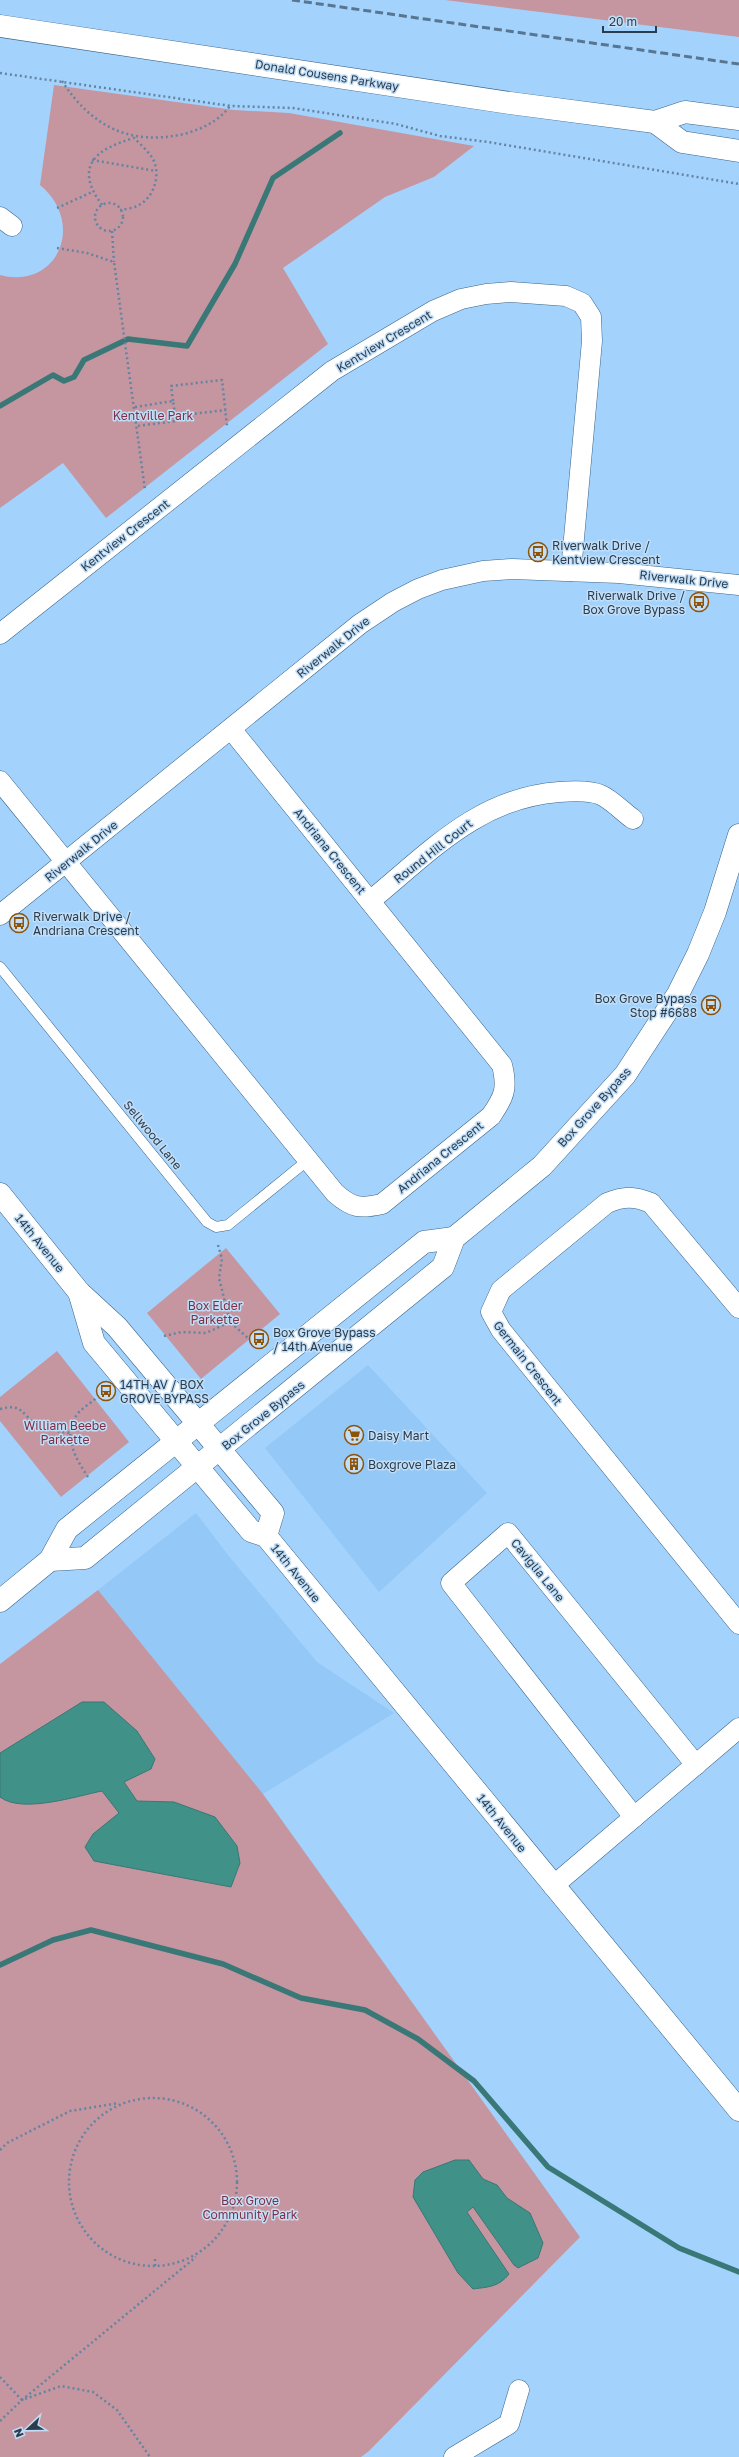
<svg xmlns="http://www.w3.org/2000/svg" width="739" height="2457" font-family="'Golos Text',sans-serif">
<rect width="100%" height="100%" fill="#a3d3fd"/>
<g fill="#93c8f7">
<path d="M368,1365L487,1493L379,1592L265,1448Z"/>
<path d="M196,1513L228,1555L317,1662L394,1713L263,1794L98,1590Z"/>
</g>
<g fill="#c596a0">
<path d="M445,0H739V37Z"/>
<path d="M54,85L234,110L289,113L474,146L434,177L385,197L283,268L328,344L106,518L63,463L0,508V275C58,290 86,223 40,185Z"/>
<path d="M226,1248L280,1314L201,1379L147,1313Z"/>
<path d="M57,1351L129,1442L61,1497L0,1421V1397Z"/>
<path d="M98,1590L263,1794L580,2237L369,2451L361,2457H0V1664Z"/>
</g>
<g fill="#409187" stroke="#397876">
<path d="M82,1702H104L137,1731L155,1759L151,1769L124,1782L137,1801L174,1802L215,1817L237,1846L240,1863L231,1887L94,1861L85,1847L93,1834L119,1813L102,1791C77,1796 22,1814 0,1797V1753Z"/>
<path d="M455,2160H469L483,2179L497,2185L507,2198L530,2213L543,2243L538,2258L518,2268L514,2265L473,2207L467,2212L509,2274C499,2287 488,2287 473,2289L458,2273L413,2197L415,2180L423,2172Z"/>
</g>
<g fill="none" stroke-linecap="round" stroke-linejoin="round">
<g stroke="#397876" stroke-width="5.5">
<path d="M0,406L53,375L64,381L74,377L84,360L128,339L187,346L235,264L273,178L340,133"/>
<path d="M0,1965L53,1940L91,1930L223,1964L301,1998L365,2010L418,2039L474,2081L548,2167L679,2248L739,2272"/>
</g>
<defs>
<path id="service" d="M0,967L207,1222L216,1227L228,1225L308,1160"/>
<g id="minor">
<path d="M0,217L12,226"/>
<path d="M0,634L332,371L433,311L461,299L486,294L511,292L566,296L582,303L591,317L592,341L571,571"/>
<path d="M0,781L335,1193C352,1208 360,1209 382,1204L491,1116C504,1097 508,1089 502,1065L231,729"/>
<path d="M370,901C430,852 478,798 559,792C571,791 590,790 601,795C612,800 623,812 633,819"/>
<path d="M0,915L360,624L393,602L418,589L442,580L483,571L512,569L619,573L739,585"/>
<path d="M739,1308L651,1203C634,1196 624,1196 607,1203L501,1290L491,1312L501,1330L739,1624"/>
<path d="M634,1817L451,1583L508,1533L696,1765"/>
<path d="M553,1886L739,1728"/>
<path d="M454,2457L509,2424L519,2390"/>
</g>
<g id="secondary">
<path d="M0,26L510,103L655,122L685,112L739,119"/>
<path d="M655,122L682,142L739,151"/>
<path d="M0,1194L79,1292L117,1327L273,1513L266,1536"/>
<path d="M79,1292L94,1343L251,1531L266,1536L739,2110"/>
<path d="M50,1560L85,1558L443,1267L454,1238L542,1166L625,1075L678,994L698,954L715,912L739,835"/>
<path d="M0,1601L50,1560L67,1529L424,1242L454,1238"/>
</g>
</defs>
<use href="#service" stroke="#39658a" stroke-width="11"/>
<use href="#minor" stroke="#39658a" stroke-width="21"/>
<use href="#secondary" stroke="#39658a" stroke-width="23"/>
<g stroke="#6484a1" stroke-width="2.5" stroke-dasharray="2 3" stroke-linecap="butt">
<path d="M0,73L231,106L293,108L396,124L440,136L488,142L739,184"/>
<path d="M62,81C92,127 130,146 184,134C202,129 219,121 230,106"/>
<path d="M92,160L156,171"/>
<circle cx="109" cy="217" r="14"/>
<path d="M102,205C73,166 96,149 134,138C140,144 148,151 153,159C161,175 154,197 139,205C134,208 126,209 120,210"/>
<path d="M57,208L92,192"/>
<path d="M112,231L114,262"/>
<path d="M57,248L87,253L114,262L145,490"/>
<path d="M173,401L171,386L222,380L227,426"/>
<path d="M135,407L173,401L176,421L137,426"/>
<path d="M175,416L226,410"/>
<path d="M218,1245L222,1259L219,1278L230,1322"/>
<path d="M164,1336L182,1332L206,1333L230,1322L250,1340"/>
<path d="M0,1409C23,1403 21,1414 37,1425C47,1431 58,1431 70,1433"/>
<path d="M88,1477C75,1458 61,1433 79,1412C84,1407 91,1403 96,1398"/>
<circle cx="153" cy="2182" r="84"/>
<path d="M0,2150L7,2143L70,2111L119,2103"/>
<path d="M155,2259V2267"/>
<path d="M0,2377L22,2400L61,2386L93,2392L117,2410L150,2457"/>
<path d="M0,2421L22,2400L196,2257"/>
</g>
<use href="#service" stroke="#fff" stroke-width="10"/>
<use href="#minor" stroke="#fff" stroke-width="20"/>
<use href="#secondary" stroke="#fff" stroke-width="22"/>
<path stroke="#587691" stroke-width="3" stroke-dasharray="8 4" stroke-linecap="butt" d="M292,0L739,64"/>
</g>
<defs>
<symbol id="bus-ring" viewBox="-11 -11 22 22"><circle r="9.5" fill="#c2def7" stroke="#8c5309" stroke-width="1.5"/><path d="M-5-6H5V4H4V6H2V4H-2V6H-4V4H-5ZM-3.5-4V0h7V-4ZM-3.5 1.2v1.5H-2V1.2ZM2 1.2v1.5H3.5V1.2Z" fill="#8c5309"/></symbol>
<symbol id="supermarket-ring" viewBox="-11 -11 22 22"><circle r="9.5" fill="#c2def7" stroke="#8c5309" stroke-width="1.5"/><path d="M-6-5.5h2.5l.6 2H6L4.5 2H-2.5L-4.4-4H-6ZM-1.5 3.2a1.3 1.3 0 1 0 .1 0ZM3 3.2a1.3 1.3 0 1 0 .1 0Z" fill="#8c5309"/></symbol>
<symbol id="building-ring" viewBox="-11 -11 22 22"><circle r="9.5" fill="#c2def7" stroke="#8c5309" stroke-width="1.5"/><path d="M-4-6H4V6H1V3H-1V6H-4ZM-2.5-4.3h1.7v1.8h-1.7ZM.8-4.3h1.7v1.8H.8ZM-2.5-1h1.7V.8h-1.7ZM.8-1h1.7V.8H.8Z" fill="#8c5309"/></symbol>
</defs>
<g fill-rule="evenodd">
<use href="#bus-ring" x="527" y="541" width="22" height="22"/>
<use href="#bus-ring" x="688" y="591" width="22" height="22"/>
<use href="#bus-ring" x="8" y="912" width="22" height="22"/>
<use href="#bus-ring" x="700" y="994" width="22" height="22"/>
<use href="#bus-ring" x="248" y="1328" width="22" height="22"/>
<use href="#bus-ring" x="95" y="1380" width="22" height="22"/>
<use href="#supermarket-ring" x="343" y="1424" width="22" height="22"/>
<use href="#building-ring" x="343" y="1453" width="22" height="22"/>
</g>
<g text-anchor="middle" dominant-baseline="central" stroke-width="3" stroke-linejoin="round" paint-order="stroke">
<g font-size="12" fill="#2a3d4e" stroke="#c2def7">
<text transform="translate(327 75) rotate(9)">Donald Cousens Parkway</text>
<text transform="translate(384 341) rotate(-31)">Kentview Crescent</text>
<text transform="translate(125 535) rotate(-38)">Kentview Crescent</text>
<text transform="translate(684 579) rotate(6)">Riverwalk Drive</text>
<text transform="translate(333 647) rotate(-39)">Riverwalk Drive</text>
<text transform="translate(81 851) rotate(-39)">Riverwalk Drive</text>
<text transform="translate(330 851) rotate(51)">Andriana Crescent</text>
<text transform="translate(433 851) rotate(-38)">Round Hill Court</text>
<text transform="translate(594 1107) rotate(-48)">Box Grove Bypass</text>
<text transform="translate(153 1135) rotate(51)">Sellwood Lane</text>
<text transform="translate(440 1157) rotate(-39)">Andriana Crescent</text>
<text transform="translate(40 1243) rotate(51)">14th Avenue</text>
<text transform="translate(528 1363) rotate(52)">Germain Crescent</text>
<text transform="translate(263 1415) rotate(-39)">Box Grove Bypass</text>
<text transform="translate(538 1570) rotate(51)">Caviglia Lane</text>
<text transform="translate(296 1573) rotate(51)">14th Avenue</text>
<text transform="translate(502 1823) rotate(51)">14th Avenue</text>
</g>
<g font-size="12" fill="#7d2f46" stroke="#c2def7">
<text x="153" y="415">Kentville Park</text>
<text x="215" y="1305">Box Elder<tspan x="215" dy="14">Parkette</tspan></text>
<text x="65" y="1425">William Beebe<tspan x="65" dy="14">Parkette</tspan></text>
<text x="250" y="2200">Box Grove<tspan x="250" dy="14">Community Park</tspan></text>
</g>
<g font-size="12" fill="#2a3d4e" stroke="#c2def7" text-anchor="start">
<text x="552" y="545">Riverwalk Drive /<tspan x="552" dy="14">Kentview Crescent</tspan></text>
<text x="685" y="595" text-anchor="end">Riverwalk Drive /<tspan x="685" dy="14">Box Grove Bypass</tspan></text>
<text x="33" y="916">Riverwalk Drive /<tspan x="33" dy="14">Andriana Crescent</tspan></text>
<text x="697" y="998" text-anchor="end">Box Grove Bypass<tspan x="697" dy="14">Stop #6688</tspan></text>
<text x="273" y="1332">Box Grove Bypass<tspan x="273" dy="14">/ 14th Avenue</tspan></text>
<text x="120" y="1384">14TH AV / BOX<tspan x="120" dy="14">GROVE BYPASS</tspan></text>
<text x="368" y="1435">Daisy Mart</text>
<text x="368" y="1464">Boxgrove Plaza</text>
</g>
</g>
<g transform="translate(28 2429) rotate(248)" stroke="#c2def7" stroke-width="3" paint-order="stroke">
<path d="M0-3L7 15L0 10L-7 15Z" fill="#2a3d4e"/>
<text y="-6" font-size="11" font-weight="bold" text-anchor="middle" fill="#2a3d4e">N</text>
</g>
<path d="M603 26v6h53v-6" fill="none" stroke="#2a3d4e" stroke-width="2"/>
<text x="609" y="26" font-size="12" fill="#2a3d4e" stroke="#c2def7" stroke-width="3" paint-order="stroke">20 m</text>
</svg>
